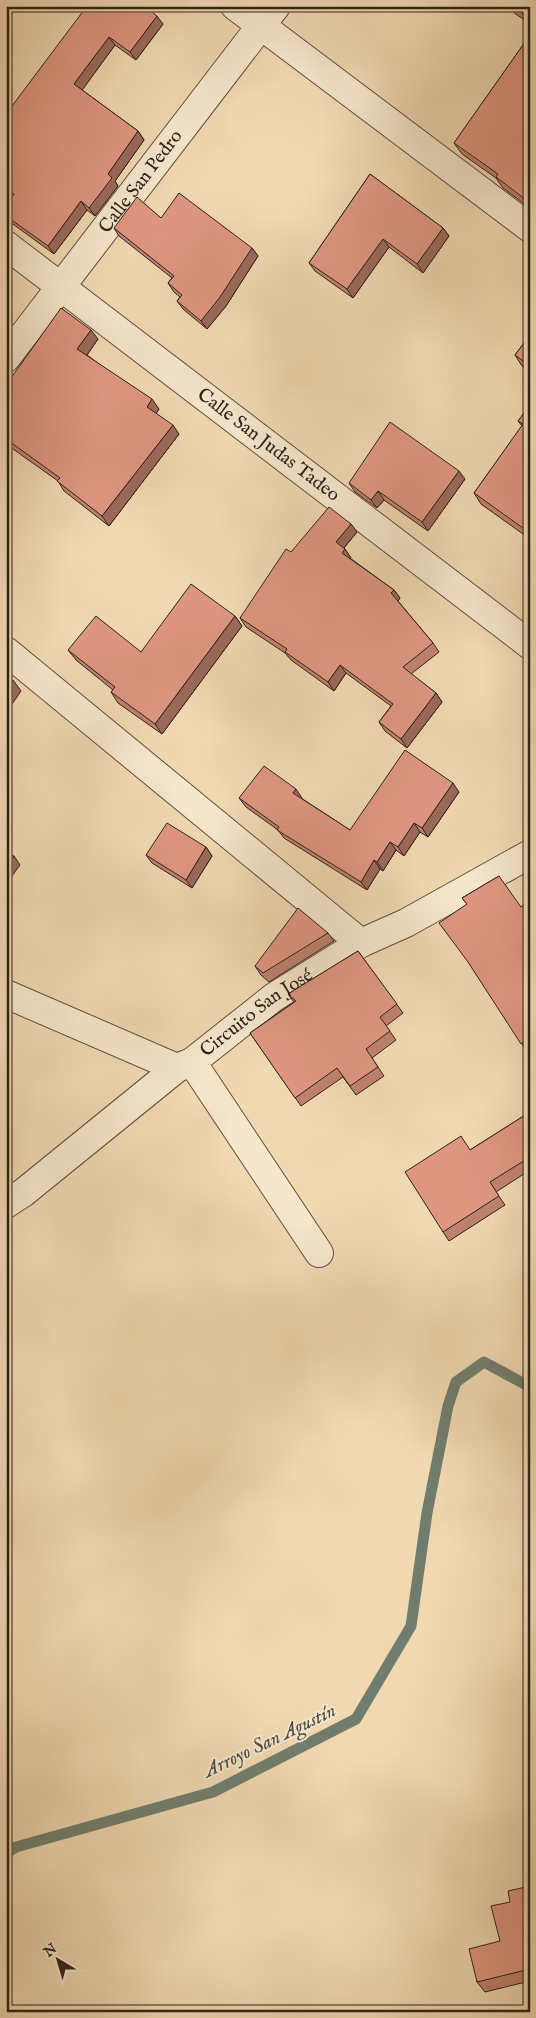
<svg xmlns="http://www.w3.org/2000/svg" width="536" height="2018" font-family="'IM FELL English',serif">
<rect width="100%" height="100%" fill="#f0d8b1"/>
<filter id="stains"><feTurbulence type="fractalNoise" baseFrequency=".004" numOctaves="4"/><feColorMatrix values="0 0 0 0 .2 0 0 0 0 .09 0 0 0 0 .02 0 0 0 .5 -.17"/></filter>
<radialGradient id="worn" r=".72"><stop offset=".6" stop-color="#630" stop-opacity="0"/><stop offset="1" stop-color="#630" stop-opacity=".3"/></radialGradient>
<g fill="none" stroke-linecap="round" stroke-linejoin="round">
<path stroke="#707d6e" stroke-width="11" d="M6,1853L16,1847L213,1792L356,1719L411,1626L427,1513L448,1406L456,1382L484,1362L530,1387"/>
<defs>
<g id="minor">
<path d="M235,6L530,228"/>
<path id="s1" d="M6,245L530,645"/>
<path id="s2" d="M6,358L276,6"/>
<path d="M6,651L361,943"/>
<path d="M6,994L177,1068"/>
<path d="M192,1062L319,1253"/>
<path id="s3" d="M6,1204L23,1193L177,1068L192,1062L274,997L361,943L406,923L530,854"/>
</g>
</defs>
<use href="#minor" stroke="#5f4f3f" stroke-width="30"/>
<use href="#minor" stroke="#f5e6cc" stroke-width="28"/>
</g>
<g fill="#bf816f" stroke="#2f2119">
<path d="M509,6H530V24L513,12Z"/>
<path d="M117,10L163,24L136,60L115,45L82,90L138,131L144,140L115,181L118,186L95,216L87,210L54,254L6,219V216L12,197L6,192V145L7,143H6V114Z"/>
<path d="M530,35V208L503,188L496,178L462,154L454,143Z"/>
<path d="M370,174L443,228L449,236L423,273L389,247L353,298L315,271L309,263Z"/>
<path d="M161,218L252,248L258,256L226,306L207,329L183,309L177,301L180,297L174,292L168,283L172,278L119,236L114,228Z"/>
<path d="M530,335V372L522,366L515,355Z"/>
<path d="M98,339L87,355L159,409L156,413L179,434L109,526L64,491L58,481L6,444V385Z"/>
<path d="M530,405V539L481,504L474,493L522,426L518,421Z"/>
<path d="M465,479L428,531L384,500L377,508L355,492L349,483Z"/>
<path d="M351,524L357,532L344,548L351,558H350L394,590L400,598L398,601L433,643L439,652L411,674L436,693L442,702L407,748L385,731L379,722L391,706L346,673L334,691L291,660L285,653L246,627L240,618L291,552Z"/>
<path d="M235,616L242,626L162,734L118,703L111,692L113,690L76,660L68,650L141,652Z"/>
<path d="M459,792L428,837L420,832L404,856L396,850L383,871L380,869L367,890L284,838L278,830L246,807L239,798H302H301L350,830Z"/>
<path d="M206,847L212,856L192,888L152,863L146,855Z"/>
<path d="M499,876L530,1052L528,1053L471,966L467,904L462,898Z"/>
<path d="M328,933L334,941L269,982L261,975L255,966Z"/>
<path d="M358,951L403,1013L386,1026L396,1040L372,1058L384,1076L356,1095L343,1077L301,1106L250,1033L294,1002L288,994Z"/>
<path d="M530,1112V1170L496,1192L505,1205L449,1241L443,1232L470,1150Z"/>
<path d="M530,1872V1981L485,1992L477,1982L500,1941L510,1902L530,1886Z"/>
</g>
<g fill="#9b695a" stroke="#2f2119">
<path d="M157,16L163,24L136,60L130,52Z"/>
<path d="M109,37L115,45L80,93L74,84Z"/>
<path d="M138,131L144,140L115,181L118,186L95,216L89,208L108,174Z"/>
<path d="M81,201L87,210L54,254L48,246Z"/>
<path d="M443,228L449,236L423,273L417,264Z"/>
<path d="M383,239L389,247L353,298L347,289Z"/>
<path d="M252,248L258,256L226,306L207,329L201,321Z"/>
<path d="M91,330L98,339L84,359L77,349Z"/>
<path d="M152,399L159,409L154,417L147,407Z"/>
<path d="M173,425L179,434L109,526L102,516Z"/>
<path d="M459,471L465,479L428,531L422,522Z"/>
<path d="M378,491L384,500L377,508L371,500Z"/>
<path d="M351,524L357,532L342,550L336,542Z"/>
<path d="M345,549L351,558L348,561L342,553Z"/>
<path d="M394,590L400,598L397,602L391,593Z"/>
<path d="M235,616L242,626L162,734L155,724Z"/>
<path d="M340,665L346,673L334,691L328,682Z"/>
<path d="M13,680L21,691L6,713V690Z"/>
<path d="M436,693L442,702L407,748L401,739Z"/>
<path d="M453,783L459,792L428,837L422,828Z"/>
<path d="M296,789L302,798L299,802L293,793Z"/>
<path d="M414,823L420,832L404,856L398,847Z"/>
<path d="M390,842L396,850L383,871L377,862Z"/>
<path d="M206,847L212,856L192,888L186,880Z"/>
<path d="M14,856L20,865L6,884V867Z"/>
<path d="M374,860L380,869L367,890L361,882Z"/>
</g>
<g fill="#de9681" stroke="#2f2119">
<path d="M87,6H111L117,10L120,6H144L157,16L130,52L109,37L74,84L138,131L108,174L112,178L89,208L81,201L48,246L6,216V205L14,194L6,188V145L9,140L6,138V114Z"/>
<path d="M512,6H530V19Z"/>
<path d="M530,35V203L496,177L498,174L454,143Z"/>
<path d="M370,174L443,228L417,264L383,239L347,289L309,263Z"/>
<path d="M179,193L252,248L220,297L201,321L177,301L182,295L168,283L174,276L114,228L137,197L161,218Z"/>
<path d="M61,308L91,330L77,349L152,399L147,407L173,425L102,516L57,481L60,478L6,439V385Z"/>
<path d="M530,335V366L515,355Z"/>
<path d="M530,405V533L474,493L523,424L518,421Z"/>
<path d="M390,422L459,471L422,522L378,491L371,500L349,483Z"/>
<path d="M329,507L351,524L336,542L345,549L342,553L394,590L391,593L433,643L403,667L436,693L401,739L379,722L393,704L340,665L328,682L285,652L287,649L240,618L286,549L291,552Z"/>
<path d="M191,584L235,616L155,724L111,692L115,687L68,650L96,616L141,652Z"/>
<path d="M6,675L13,680L6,690Z"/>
<path d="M405,750L453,783L422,828L414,823L398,847L390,842L377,862L374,860L361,882L277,830L279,827L239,798L264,766L296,789L293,793L350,830Z"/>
<path d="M167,823L206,847L186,880L146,855Z"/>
<path d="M6,851L14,856L6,867Z"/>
<path d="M499,876L521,907L530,900V1051L524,1042L521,1044L468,962L439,923L467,904L462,898Z"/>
<path d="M298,908L328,933L263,973L255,966Z"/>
<path d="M358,951L397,1004L380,1017L390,1031L366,1049L378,1067L350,1086L337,1068L295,1098L250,1033L296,1001L288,994Z"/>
<path d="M530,1112V1157L490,1182L499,1196L443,1232L405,1172L461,1136L470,1150Z"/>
<path d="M530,1872V1969L477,1982L469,1949L500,1941L491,1906L510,1902L508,1891L530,1886L527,1873Z"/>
</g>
<g text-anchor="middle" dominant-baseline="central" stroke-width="4" stroke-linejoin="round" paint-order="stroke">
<g font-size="19" fill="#2f2119" stroke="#f5e6cc">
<text stroke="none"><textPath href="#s2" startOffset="222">Calle San Pedro</textPath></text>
<text stroke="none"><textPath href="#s1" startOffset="330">Calle San Judas Tadeo</textPath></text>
<text stroke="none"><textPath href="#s3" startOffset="316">Circuito San José</textPath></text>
</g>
<g font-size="20" font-style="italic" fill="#4f4f44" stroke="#f5e6cc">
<text transform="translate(270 1741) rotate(-26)">Arroyo San Agustín</text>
</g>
</g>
<rect width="536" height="2018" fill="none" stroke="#f0d8b1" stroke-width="25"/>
<rect x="8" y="8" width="521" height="2003" fill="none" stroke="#2f2119" stroke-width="2.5"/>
<rect x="12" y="12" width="511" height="1993" fill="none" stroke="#2f2119"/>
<g transform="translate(58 1960) rotate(322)" stroke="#f5e6cc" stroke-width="4" paint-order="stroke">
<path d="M0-4L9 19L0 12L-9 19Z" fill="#2f2119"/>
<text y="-8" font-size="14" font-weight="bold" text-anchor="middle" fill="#2f2119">N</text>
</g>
<rect width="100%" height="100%" filter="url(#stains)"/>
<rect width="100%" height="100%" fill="url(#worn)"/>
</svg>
